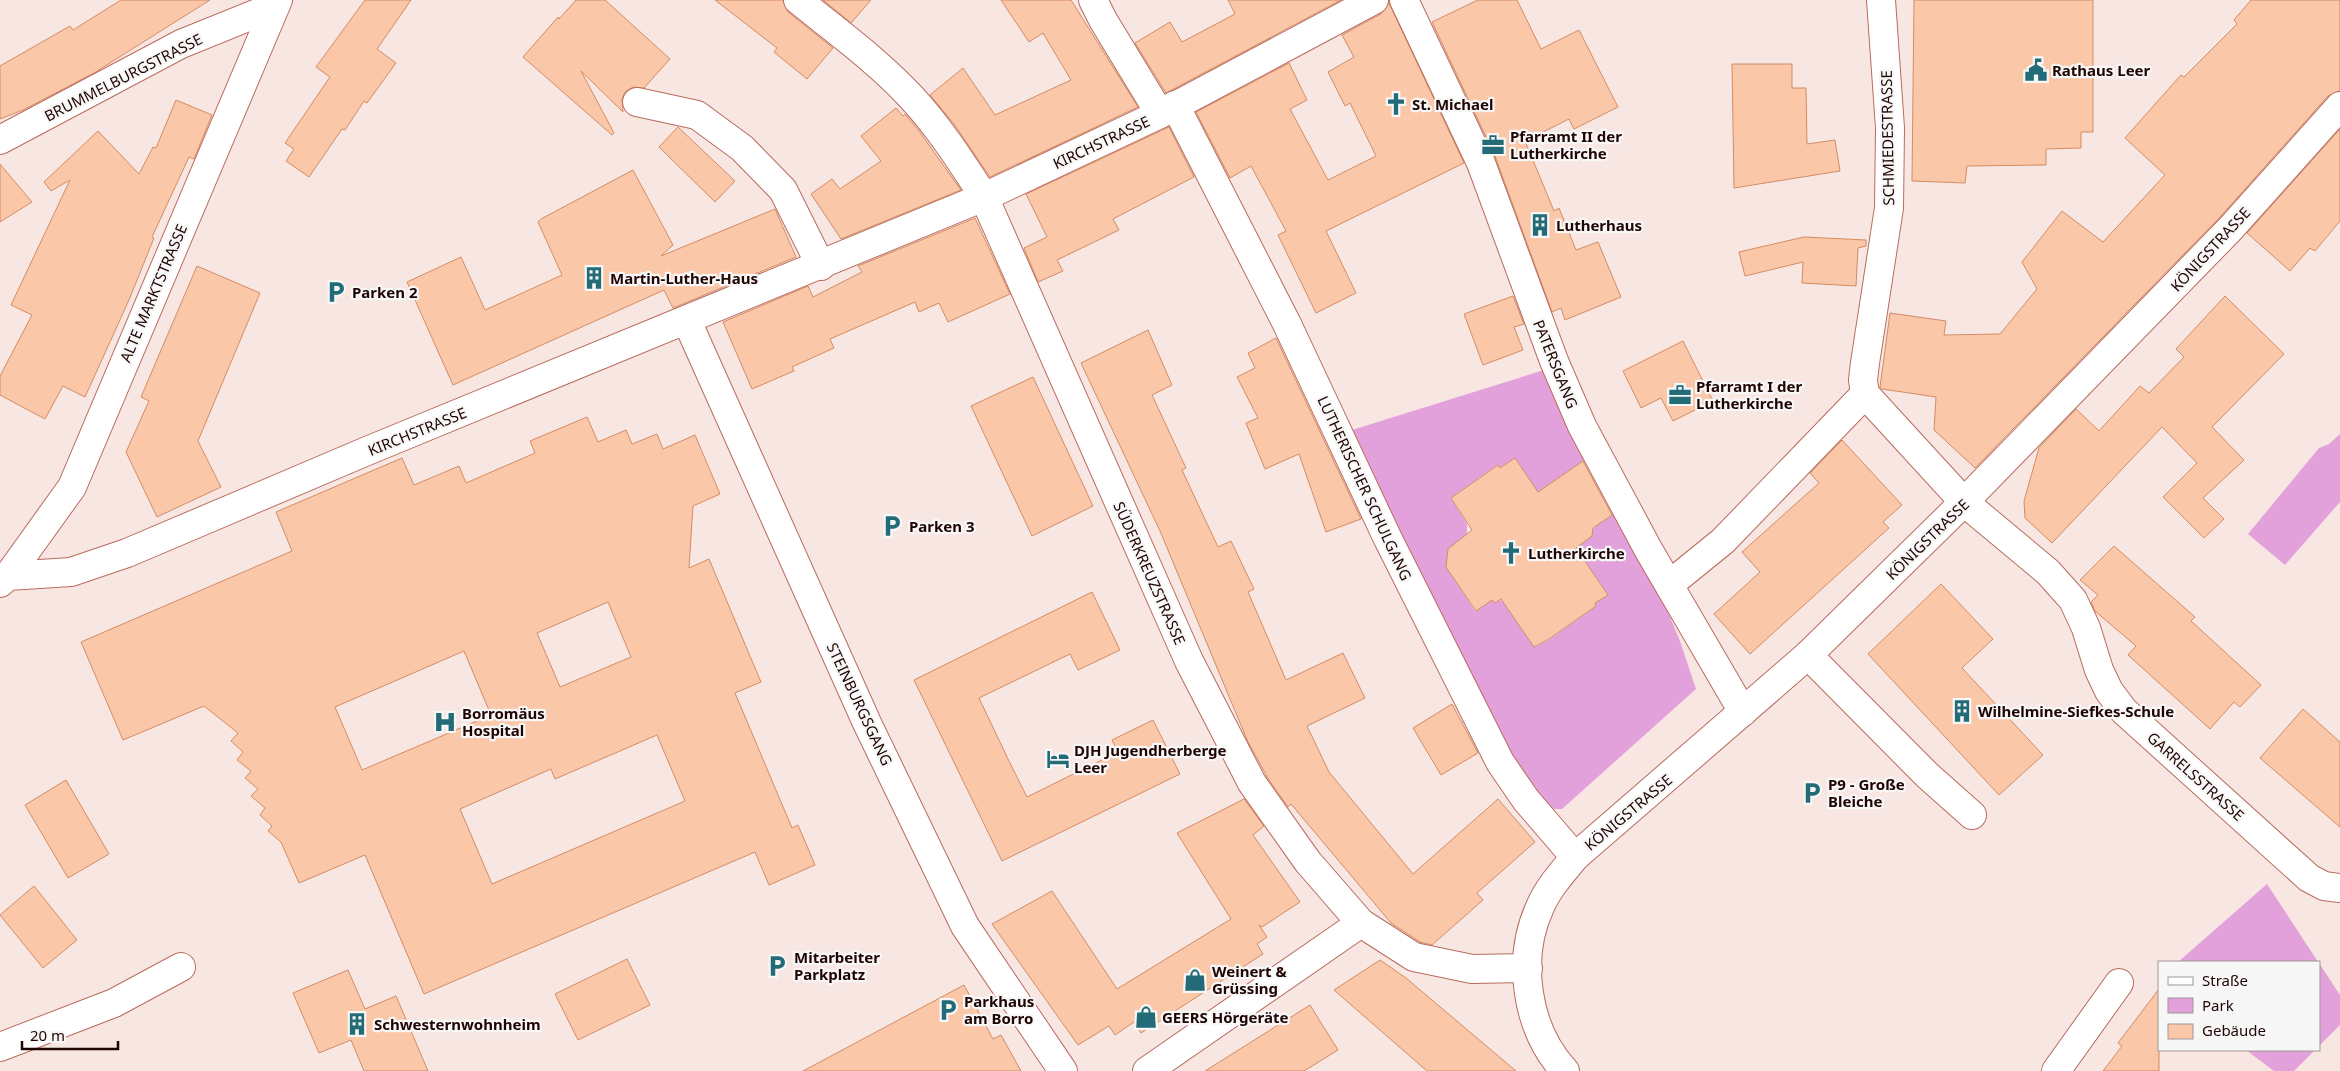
<svg xmlns="http://www.w3.org/2000/svg" width="2340" height="1071" font-family="'Noto Sans',sans-serif">
<rect width="100%" height="100%" fill="#f8e6e2"/>
<g fill="#e2a1da" fill-rule="evenodd">
<path d="M1544,370L1640,545L1680,641L1696,689L1562,809H1547L1510,757L1386,523L1352,430ZM1515,458L1539,495L1586,459L1617,511L1596,526L1576,548L1580,583L1593,573L1607,595L1595,603L1596,606L1550,639L1535,647L1528,610L1499,600L1495,603L1492,600L1475,611L1447,568L1452,565L1447,556L1448,549L1454,544L1467,549V524L1451,498L1497,465L1500,468Z"/>
<path d="M2340,434V502L2285,565L2248,534L2319,448L2329,444Z"/>
<path d="M2267,884L2318,962H2178Z"/>
<path d="M2319,963L2340,995V1025L2319,1046Z"/>
<path d="M2246,1050H2315L2294,1071H2274Z"/>
</g>
<g fill="#fbc7a9" stroke="#d38c63" fill-rule="evenodd">
<path d="M121,0H210L94,73L23,110L0,119V66L70,26L73,30Z"/>
<path d="M365,0H411L377,49L396,63L367,103L364,101L345,130L342,129L309,177L286,161L294,149L285,143L330,77L316,67Z"/>
<path d="M576,0H605L670,59L644,88L633,87L625,92L622,99L623,112L581,71L614,133L612,135L523,57L558,17L559,19Z"/>
<path d="M715,0H783L788,12L833,48L807,79L774,52L777,48Z"/>
<path d="M823,0H871L851,23Z"/>
<path d="M1001,0H1071L1138,107L990,177L954,124L930,95L963,68L995,115L1071,80L1043,33L1029,42Z"/>
<path d="M1228,0H1341L1166,93L1135,43L1170,22L1182,42L1235,14Z"/>
<path d="M1478,0H1517L1541,49L1579,30L1618,107L1574,129L1569,119L1525,141L1554,211L1559,208L1576,250L1598,242L1621,297L1565,320L1561,308L1552,312L1495,156L1432,22Z"/>
<path d="M1914,0H2093V132H2081V148L2046,149V165L1967,166L1965,183L1912,181Z"/>
<path d="M2251,0H2340V91L2328,96L2220,217L1975,468L1934,430L1936,397L1882,389L1880,387L1890,313L1946,321L1944,335L2000,334L2037,289L2022,262L2062,211L2103,242L2165,175L2125,138L2181,75L2184,77L2237,24L2234,20Z"/>
<path d="M1389,3L1464,163L1326,231L1356,293L1316,313L1278,235L1286,231L1251,166L1230,178L1196,112L1289,63L1307,100L1290,109L1328,180L1376,156L1350,103L1345,106L1328,72L1354,57L1342,35L1381,14Z"/>
<path d="M1732,64H1792V88H1806L1807,144L1835,140L1840,171L1734,188Z"/>
<path d="M176,100L212,115L194,159L189,157L152,237L154,238L129,300L85,397L63,386L45,419L0,395V376L32,315L11,305L70,180L51,191L44,182L98,131L139,174L153,147L156,148Z"/>
<path d="M896,108L903,116L905,114L919,131L961,190L841,239L811,194L832,179L840,189L881,161L861,136Z"/>
<path d="M678,127L735,181L715,202L659,147Z"/>
<path d="M1169,127L1194,177L1113,219L1119,230L1057,260L1063,271L1038,282L1024,248L1047,237L1026,194Z"/>
<path d="M2340,129V221L2315,251L2310,248L2290,271L2247,233Z"/>
<path d="M0,164L32,202L0,222Z"/>
<path d="M633,170L673,245L661,256L775,209L796,257L673,308L664,290L453,385L407,282L461,257L485,310L562,275L538,222L541,219Z"/>
<path d="M975,218L1010,294L948,322L939,303L919,312L915,302L830,339L834,348L792,367L794,371L752,389L723,322L808,286L813,297L862,272L858,266Z"/>
<path d="M1804,237L1866,240V246L1858,248L1856,286L1802,283L1803,262L1745,276L1739,252Z"/>
<path d="M197,266L260,293L198,441L221,487L157,517L126,452L149,401L141,397Z"/>
<path d="M1513,296L1524,324L1514,327L1523,350L1483,365L1464,314Z"/>
<path d="M2225,296L2284,354L2212,427L2244,460L2203,498L2224,519L2204,538L2163,497L2197,463L2162,427L2052,543L2025,518L2024,501L2039,448L2076,409L2099,431L2140,386L2149,393L2184,357L2176,349Z"/>
<path d="M1148,330L1172,385L1152,395L1186,468L1182,470L1218,547L1231,541L1254,589L1248,592L1286,680L1343,653L1365,698L1307,726L1329,772L1413,874L1498,799L1535,842L1477,893L1483,900L1432,945L1420,942L1391,923L1291,804L1288,807L1269,780L1248,742L1160,531L1081,363Z"/>
<path d="M1276,338L1361,519L1326,532L1299,454L1265,469L1246,423L1258,418L1237,377L1255,368L1248,353Z"/>
<path d="M1683,341L1713,401L1673,421L1661,398L1641,408L1623,371Z"/>
<path d="M1033,377L1093,506L1032,536L971,406Z"/>
<path d="M587,417L598,442L626,430L632,444L657,434L663,449L695,435L720,494L693,506L689,568L709,559L761,682L735,693L792,828L798,825L815,865L769,885L755,852L424,994L365,855L299,883L281,842L268,831L272,826L260,815L265,808L251,796L258,789L245,778L251,771L237,760L243,752L231,741L238,733L204,706L123,740L81,642L292,551L276,512L402,458L414,485L459,466L466,483L535,453L530,441ZM608,602L631,657L560,687L537,633ZM464,651L491,715L362,770L335,707ZM657,735L685,801L492,884L460,809L551,769L555,779Z"/>
<path d="M1842,440L1902,505L1883,522L1889,528L1750,654L1714,614L1760,572L1742,552L1819,483L1810,473Z"/>
<path d="M1515,458L1538,492L1583,461L1612,515L1593,528L1592,536L1576,548L1608,595L1595,603L1596,606L1549,639L1534,647L1501,599L1495,603L1492,600L1476,611L1446,567L1448,549L1472,530L1451,498L1498,465L1500,468Z"/>
<path d="M2114,546L2195,617L2191,621L2261,685L2240,707L2234,702L2210,729L2128,655L2136,646L2095,611L2091,602L2098,595L2080,580Z"/>
<path d="M1941,584L1993,639L1962,668L2043,755L1999,795L1868,654Z"/>
<path d="M1092,592L1120,650L1078,670L1070,654L979,698L1008,759L1027,797L1118,752L1112,740L1153,720L1180,774L1002,861L914,680Z"/>
<path d="M1452,704L1478,753L1441,775L1413,728Z"/>
<path d="M2303,709L2340,742V827L2260,758Z"/>
<path d="M66,780L109,854L68,878L25,805Z"/>
<path d="M1244,799L1264,826L1253,835L1300,902L1262,927L1259,925L1267,937L1257,944L1263,954L1141,1033L1134,1022L1115,1035L1109,1026L1078,1045L992,924L1052,891L1117,989L1231,919L1177,833Z"/>
<path d="M34,886L77,940L43,968L0,915Z"/>
<path d="M627,959L650,1005L578,1040L555,994Z"/>
<path d="M1380,960L1406,978L1516,1071H1427L1334,990Z"/>
<path d="M348,970L365,1009L396,996L428,1071H364L351,1040L319,1053L293,993Z"/>
<path d="M964,985L993,1039L1001,1035L1021,1071H803Z"/>
<path d="M2159,989V1071H2103L2122,1046L2118,1043Z"/>
<path d="M1310,1005L1338,1050L1304,1071H1205Z"/>
</g>
<g fill="none" stroke-linecap="round" stroke-linejoin="round">
<defs>
<g id="minor">
<path d="M798,0C836,31 878,61 912,98C939,127 962,163 984,197L1189,661L1252,783L1308,862L1361,923L1414,957L1472,969L1528,968"/>
<path d="M1093,0L1103,20L1160,114"/>
<path d="M1404,0L1481,163L1554,361L1582,426L1648,549L1743,712"/>
<path d="M1881,0L1890,128L1889,208L1865,363L1863,380L1865,394L1964,502L2048,572L2073,600L2086,628L2099,670L2109,691L2124,711L2309,878L2324,886L2340,888"/>
<path d="M637,102L697,115L742,148L783,190L821,266"/>
<path d="M1175,105L1287,324L1387,537L1500,762L1526,800L1575,857"/>
<path d="M0,140L181,44L275,6"/>
<path d="M687,321L867,723L965,926L1063,1071"/>
<path d="M8,576L71,572L127,553L367,451L984,197L1160,114L1374,0"/>
<path d="M0,583L8,576L72,487L278,0"/>
<path d="M1670,584L1723,541L1865,394"/>
<path d="M1808,655L1927,775L1972,815"/>
<path d="M0,1047L114,1003L181,967"/>
<path d="M1147,1071L1361,923"/>
<path d="M1565,1071C1526,1029 1516,959 1540,907C1548,888 1562,873 1575,857L1808,655L1964,502L2231,228L2340,106"/>
<path d="M2056,1071L2119,983"/>
</g>
</defs>
<use href="#minor" stroke="#ba6b5d" stroke-width="30"/>
<use href="#minor" stroke="#fff" stroke-width="28"/>
</g>
<defs>
<symbol id="civic-bare" viewBox="-9 -9 18 18"><path d="M-.6-6.5H3V-4.5H.6V-3L4-1V1h2V6H-6V1h2V-1L-.6-3ZM-1.2 2.5V6h2.4V2.5Z" fill="#226b77" stroke="#f7f7f7" stroke-width="2.5" paint-order="stroke"/></symbol>
<symbol id="church-bare" viewBox="-9 -9 18 18"><path d="M-1.2-6h2.4v3.5h3.3v2.4h-3.3V6h-2.4V-.1h-3.3v-2.4h3.3Z" fill="#226b77" stroke="#f7f7f7" stroke-width="2.5" paint-order="stroke"/></symbol>
<symbol id="office-bare" viewBox="-9 -9 18 18"><path d="M-6-3h4V-5.5h4V-3h4V5H-6ZM-1-4.5V-3h2v-1.5ZM-6 0V1H6V0Z" fill="#226b77" stroke="#f7f7f7" stroke-width="2.5" paint-order="stroke"/></symbol>
<symbol id="building-bare" viewBox="-9 -9 18 18"><path d="M-4-6H4V6H1V3H-1V6H-4ZM-2.5-4.3h1.7v1.8h-1.7ZM.8-4.3h1.7v1.8H.8ZM-2.5-1h1.7V.8h-1.7ZM.8-1h1.7V.8H.8Z" fill="#226b77" stroke="#f7f7f7" stroke-width="2.5" paint-order="stroke"/></symbol>
<symbol id="parking-bare" viewBox="-9 -9 18 18"><path d="M-3.5-5.5H1a3.5 3.5 0 0 1 0 7H-1V5.5H-3.5ZM-1-3.4V-.6H.8a1.4 1.4 0 0 0 0-2.8Z" fill="#226b77" stroke="#f7f7f7" stroke-width="2.5" paint-order="stroke"/></symbol>
<symbol id="hospital-bare" viewBox="-9 -9 18 18"><path d="M-5-5h3v3.5h4V-5h3V5h-3V1.5h-4V5h-3Z" fill="#226b77" stroke="#f7f7f7" stroke-width="2.5" paint-order="stroke"/></symbol>
<symbol id="hotel-bare" viewBox="-9 -9 18 18"><path d="M-6-4.5h1.5V1H6V5H4.5V3h-9V5H-6ZM-4 0a1.8 1.8 0 1 1 3.6 0ZM.5 0V-2.5h3Q6-2.5 6 0Z" fill="#226b77" stroke="#f7f7f7" stroke-width="2.5" paint-order="stroke"/></symbol>
<symbol id="shop-bare" viewBox="-9 -9 18 18"><path d="M-5-2.5h2.3a2.7 3.5 0 0 1 5.4 0H5L5.5 6h-11ZM-1.5-2.5h3a1.5 2.3 0 0 0-3 0Z" fill="#226b77" stroke="#f7f7f7" stroke-width="2.5" paint-order="stroke"/></symbol>
</defs>
<g fill-rule="evenodd">
<use href="#civic-bare" x="2020" y="54" width="32" height="32"/>
<use href="#church-bare" x="1380" y="88" width="32" height="32"/>
<use href="#office-bare" x="1477" y="129" width="32" height="32"/>
<use href="#building-bare" x="1524" y="209" width="32" height="32"/>
<use href="#building-bare" x="578" y="262" width="32" height="32"/>
<use href="#parking-bare" x="320" y="276" width="32" height="32"/>
<use href="#office-bare" x="1664" y="379" width="32" height="32"/>
<use href="#parking-bare" x="876" y="510" width="32" height="32"/>
<use href="#church-bare" x="1495" y="537" width="32" height="32"/>
<use href="#building-bare" x="1946" y="695" width="32" height="32"/>
<use href="#hospital-bare" x="429" y="706" width="32" height="32"/>
<use href="#hotel-bare" x="1042" y="743" width="32" height="32"/>
<use href="#parking-bare" x="1796" y="777" width="32" height="32"/>
<use href="#parking-bare" x="761" y="950" width="32" height="32"/>
<use href="#shop-bare" x="1179" y="964" width="32" height="32"/>
<use href="#parking-bare" x="932" y="994" width="32" height="32"/>
<use href="#shop-bare" x="1130" y="1001" width="32" height="32"/>
<use href="#building-bare" x="341" y="1008" width="32" height="32"/>
</g>
<g text-anchor="middle" dominant-baseline="central" stroke-width="4.5" stroke-linejoin="round" paint-order="stroke">
<g font-size="15" font-weight="bold" fill="#1f0402" stroke="#f7f7f7" text-anchor="start">
<text x="2052" y="70">Rathaus Leer</text>
<text x="1412" y="104">St. Michael</text>
<text x="1510" y="136">Pfarramt II der<tspan x="1510" dy="17">Lutherkirche</tspan></text>
<text x="1556" y="225">Lutherhaus</text>
<text x="610" y="278">Martin-Luther-Haus</text>
<text x="352" y="292">Parken 2</text>
<text x="1696" y="386">Pfarramt I der<tspan x="1696" dy="17">Lutherkirche</tspan></text>
<text x="909" y="526">Parken 3</text>
<text x="1528" y="553">Lutherkirche</text>
<text x="1978" y="711">Wilhelmine-Siefkes-Schule</text>
<text x="462" y="713">Borromäus<tspan x="462" dy="17">Hospital</tspan></text>
<text x="1074" y="750">DJH Jugendherberge<tspan x="1074" dy="17">Leer</tspan></text>
<text x="1828" y="784">P9 - Große<tspan x="1828" dy="17">Bleiche</tspan></text>
<text x="794" y="957">Mitarbeiter<tspan x="794" dy="17">Parkplatz</tspan></text>
<text x="1212" y="971">Weinert &amp;<tspan x="1212" dy="17">Grüssing</tspan></text>
<text x="964" y="1001">Parkhaus<tspan x="964" dy="17">am Borro</tspan></text>
<text x="1162" y="1017">GEERS Hörgeräte</text>
<text x="374" y="1024">Schwesternwohnheim</text>
</g>
<g font-size="15" fill="#1f0402" stroke="#f7f7f7">
<text transform="translate(123 77) rotate(-27)">BRUMMELBURGSTRASSE</text>
<text transform="translate(1887 138) rotate(-91)">SCHMIEDESTRASSE</text>
<text transform="translate(1101 142) rotate(-25)">KIRCHSTRASSE</text>
<text transform="translate(2210 249) rotate(-47)">KÖNIGSTRASSE</text>
<text transform="translate(153 293) rotate(-67)">ALTE MARKTSTRASSE</text>
<text transform="translate(1556 364) rotate(68)">PATERSGANG</text>
<text transform="translate(417 431) rotate(-22)">KIRCHSTRASSE</text>
<text transform="translate(1365 488) rotate(65)">LUTHERISCHER SCHULGANG</text>
<text transform="translate(1927 539) rotate(-44)">KÖNIGSTRASSE</text>
<text transform="translate(1150 573) rotate(66)">SÜDERKREUZSTRASSE</text>
<text transform="translate(860 704) rotate(65)">STEINBURGSGANG</text>
<text transform="translate(2196 776) rotate(42)">GARRELSSTRASSE</text>
<text transform="translate(1628 812) rotate(-40)">KÖNIGSTRASSE</text>
</g>
</g>
<rect x="2158" y="961" width="162" height="90" fill="#f7f7f7" stroke="#a19695"/>
<rect x="2168" y="977" width="25" height="8" fill="#ffffff" stroke="#a19695"/>
<text x="2202" y="986" font-size="15" fill="#1f0402">Straße</text>
<rect x="2168" y="998" width="25" height="15" fill="#e2a1da" stroke="#a19695"/>
<text x="2202" y="1011" font-size="15" fill="#1f0402">Park</text>
<rect x="2168" y="1024" width="25" height="15" fill="#fbc7a9" stroke="#a19695"/>
<text x="2202" y="1036" font-size="15" fill="#1f0402">Gebäude</text>
<path d="M22 1041v8h96v-8" fill="none" stroke="#1f0402" stroke-width="2.5"/>
<text x="30" y="1041" font-size="15" fill="#1f0402" stroke="#f7f7f7" stroke-width="4" paint-order="stroke">20 m</text>
</svg>
